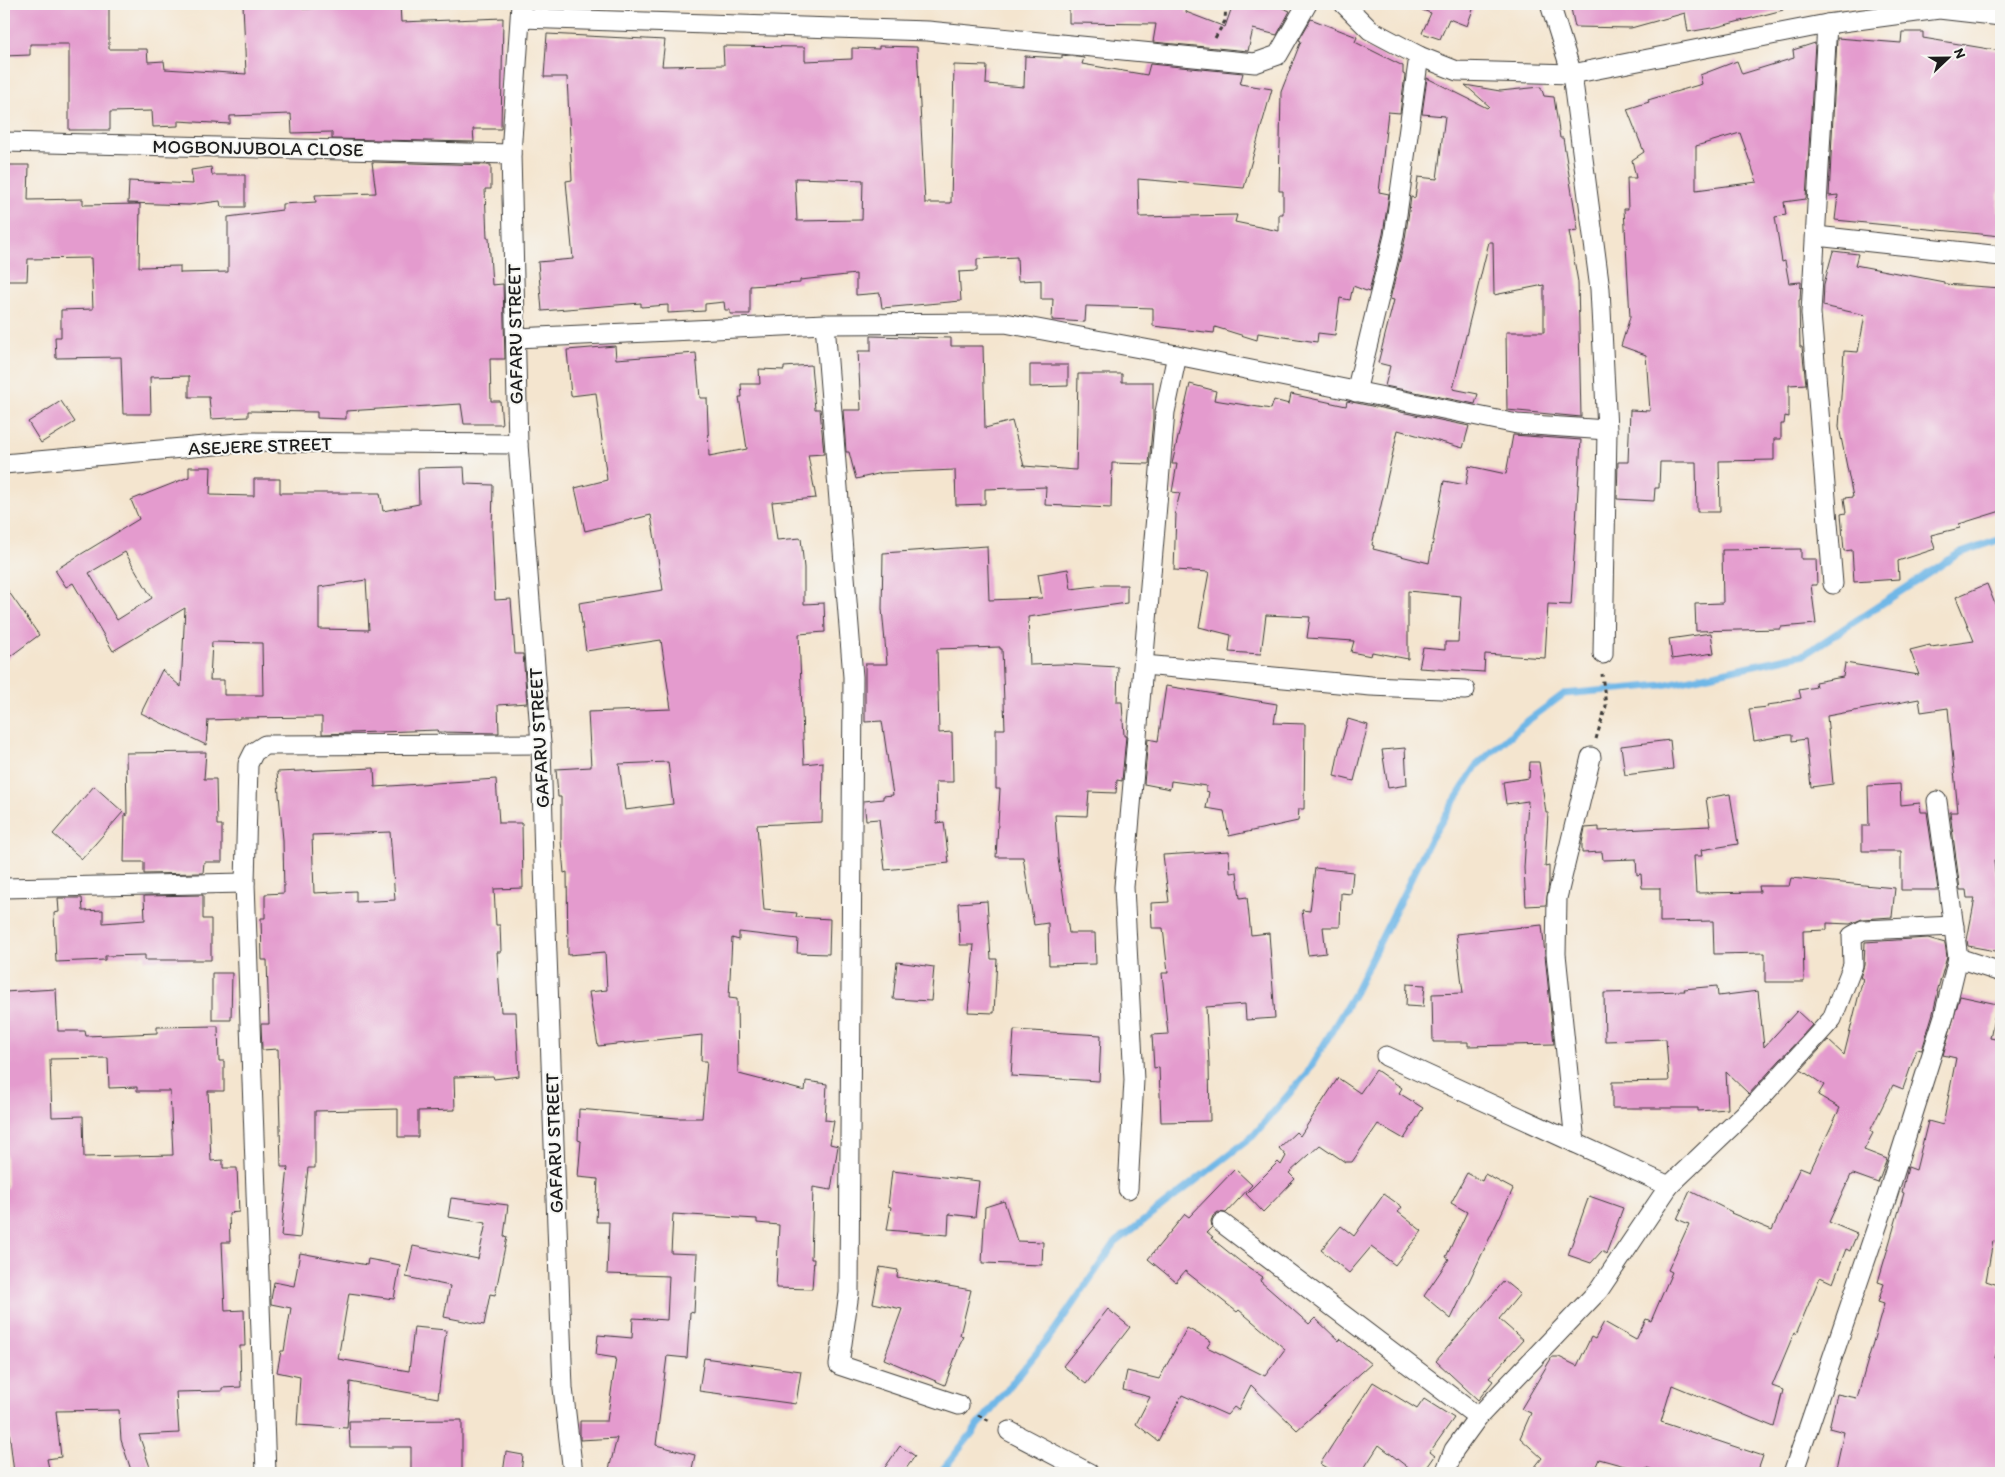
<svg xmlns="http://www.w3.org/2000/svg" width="2005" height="1477" font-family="Itim,sans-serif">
<rect width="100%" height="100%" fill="#f6f6f2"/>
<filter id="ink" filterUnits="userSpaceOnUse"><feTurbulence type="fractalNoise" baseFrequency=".02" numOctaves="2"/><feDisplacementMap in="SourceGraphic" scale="10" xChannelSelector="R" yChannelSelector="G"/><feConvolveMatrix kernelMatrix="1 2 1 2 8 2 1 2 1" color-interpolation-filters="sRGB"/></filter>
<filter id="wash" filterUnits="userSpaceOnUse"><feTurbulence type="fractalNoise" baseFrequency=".0096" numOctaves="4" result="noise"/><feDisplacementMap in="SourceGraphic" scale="20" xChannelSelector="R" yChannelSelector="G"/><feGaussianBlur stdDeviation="1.12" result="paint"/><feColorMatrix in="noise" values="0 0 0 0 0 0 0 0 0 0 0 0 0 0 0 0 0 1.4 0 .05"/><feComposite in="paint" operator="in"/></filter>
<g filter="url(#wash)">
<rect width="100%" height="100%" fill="#f4e5cf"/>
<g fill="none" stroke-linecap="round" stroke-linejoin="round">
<path stroke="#70b7e7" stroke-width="7" d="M940,1473L1054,1331L1115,1243L1253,1136L1307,1073L1355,992L1430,840L1477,765L1526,722L1564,694L1663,685L1805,654L1958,554L2001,539"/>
</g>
<g id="blocks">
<g fill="#e49bce" fill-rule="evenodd">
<path d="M4,4H109V49H147L148,62L164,61L165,69L246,74L243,4H303V9L372,6V4H400L401,22L503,18L501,129H473L474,142L332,139V132L292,133L291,114L230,116V124L178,121V126L153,127L152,111L110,112V130H69V44H30V55L4,56Z"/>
<path d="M1069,4H1187L1186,12L1225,27L1233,4H1273L1290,11L1277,35L1253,29L1248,51L1153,42L1156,24L1069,23Z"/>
<path d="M1413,4H1475L1467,26L1449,19L1440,39L1422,33L1431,13L1413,7Z"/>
<path d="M1570,4H1782L1783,10L1717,27L1688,32L1685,13L1631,28L1575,27Z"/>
<path d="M1311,19L1357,37L1355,42L1403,66V74L1405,75L1400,113L1388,112L1379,192L1389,194L1383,234L1369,292L1353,286L1350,300L1340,298L1335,335L1318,333L1317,342L1258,333L1257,340L1215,327L1214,333L1153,326V308L1086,306L1085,322L1052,320L1053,299H1041V280L1018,281L1017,257L977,259V271L959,272L961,301L882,308L880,293L856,295V274L800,280V283L750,286V314H730V310H725L724,302L705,304V311L668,313V305L641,307V303L542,311L538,262L573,259L566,181L572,180L567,77H544L547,34L665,40L662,66L724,65L723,46L805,47V61L852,59V48L879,49V46L917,47L925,203H951L954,65L987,66L986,84L1024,87L1025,56L1062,58V55L1084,58L1082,64L1147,75L1150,64L1243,73L1240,84L1272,89L1244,188L1138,179L1139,217L1237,215L1235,222L1279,231V214H1283V191H1279L1281,92L1301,41L1299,40ZM795,178L863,180L862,220L797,221Z"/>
<path d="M1902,32H1923V38L2001,51V172L2000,171L1997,212H2001V236L1835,220L1838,195L1829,196L1837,38L1901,43Z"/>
<path d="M1815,43L1806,199L1784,202L1786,215L1775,217L1782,262L1785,261L1789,283L1801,282L1800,300H1799L1800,347H1802L1806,384L1789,385V417L1785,416L1784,424H1781V439H1774V460L1719,461L1720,512H1697L1696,462H1660L1659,488H1655L1654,501L1617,499L1618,462H1628L1630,410L1650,411L1646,355L1621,346L1630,317L1624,209H1628L1627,178H1636L1632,160L1644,152L1627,109L1649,102L1648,100L1702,84L1700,75L1737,61L1742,74L1794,58L1793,50ZM1740,133L1757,182L1696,190V146Z"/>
<path d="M1427,78L1487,108L1489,106L1465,85L1500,91L1541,87L1544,96L1554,97L1560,138H1563L1578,230L1569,231L1578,282L1581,417L1507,410L1506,332H1544V285L1494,295L1493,242H1489L1453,389L1478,394L1475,404L1385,386L1390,366L1378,363L1394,300L1390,299L1405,239L1411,197L1415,198L1418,177L1437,179L1445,116L1422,114Z"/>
<path d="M372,162L491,165V189H485L487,238H489L492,285L503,284L505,359H490L491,401H500L502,424H464L461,404L346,411V419L317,418V412L248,411V417L211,419L209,397H189V376L150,377L151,414H123L121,357L56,358L55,337H61V310L93,309L91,258L28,259L27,281H4V165H29L28,200L83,199V205L140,204L139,267L180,266V273L228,272V217L282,210V204L316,202L315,195L376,193Z"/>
<path d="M211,167L212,175H245V207H221L220,201L189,205L128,203L129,181L193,184L191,170Z"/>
<path d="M1833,251L1858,254L1855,265L1944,282V284L2001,288V511L1959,524L1960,528L1931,535L1935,549L1898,561L1899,579L1854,582L1852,550L1844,551L1841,514L1846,513L1844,498L1853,497L1839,427L1844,351L1858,352L1865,315L1823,306L1824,284Z"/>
<path d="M871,336L951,338V346H983L985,428L1012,421L1024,466L1076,470L1078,374H1122V382H1153V419L1149,464L1112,463L1111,508L1045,505L1046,487L985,489V504L956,505L955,470L882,473L856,479L849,452H846L843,410H861L858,351H871Z"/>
<path d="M615,346L616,359L696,353L700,398H707L709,456L747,449L739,397H742L741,384H760L759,369L784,370V367L811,365L815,409H820L824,454L808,455L816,498L772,502L777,540L801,538L804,568V604L824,603L825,632L799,634L804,764L823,762L822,822L757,825L764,910L797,913L796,917L830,919L829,954L797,953L798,939L739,932V940L732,938L729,998L737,999L738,1072L739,1074L805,1091L806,1081L827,1084L825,1120L834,1121L830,1144L838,1146L831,1190L813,1187L811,1259H814L812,1289L776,1288L779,1225L757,1223V1219L673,1214L671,1253L697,1254L694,1313L690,1312L687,1358L667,1356L656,1445L695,1455L691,1473H608L617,1438L580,1440V1421H607L616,1358L596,1355L598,1335L632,1338L633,1318L667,1320L669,1276L607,1274L609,1222H596L598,1179L578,1177L581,1141L578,1140L579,1109L677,1118H702L707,1061H701L702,1035L598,1046L589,992L607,990L605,952L568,955L567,872L564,873L561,840V797H558L556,769L591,767L588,712L671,709L661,640L586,651L579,603L663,590L651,515L585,531L575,488L607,480L596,393L571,396L567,350ZM668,762L673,804L625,810L619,764Z"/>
<path d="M1030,365H1068V386L1030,387Z"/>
<path d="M1190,384L1216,391L1214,400L1271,409L1274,400L1289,404L1291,394L1346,406L1347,401L1469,426L1463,448L1398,430L1372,545L1374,546L1373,549L1429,563L1444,481L1466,485L1469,466L1506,474L1513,435L1581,440L1571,605L1548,604L1545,658L1485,654L1484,672L1419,668L1423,648L1445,650V642H1458L1461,596L1408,591V659L1372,652L1371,656L1351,652L1354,641L1307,638L1310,617L1266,615L1261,654L1229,652L1231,635L1199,627L1209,572L1174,570L1176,514L1175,513L1180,493L1172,492L1177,464H1172Z"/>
<path d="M61,401L75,422L41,443L28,422Z"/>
<path d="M189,467H211L210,495L254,496V479H280V493H380L383,511L419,504L418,468L464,467L465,484L493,485L492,531L495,600L511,599L515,654H523L527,703L498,705L499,733L437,732L438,730L322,734V717L239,718V719L208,720L206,745L141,713L162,670L181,687L185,608L113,651L73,583L66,587L55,570L139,519L131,500L189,477ZM125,552L152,598L117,620L89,573ZM366,580L369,630L319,629V587ZM212,642L262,643L263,695H224V680H210Z"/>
<path d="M987,546L989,600L1042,598L1038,574L1068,569L1071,589L1104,585H1127V603L1028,617L1030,665L1062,664L1118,667L1117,702H1122L1124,736H1126L1122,781L1117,780L1116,793L1089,792L1087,816L1055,815L1058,859L1069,933H1095L1096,964L1049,965L1048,923L1034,925L1023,857H996L1000,789H996V729H1005L1002,649H1000V647L937,649L939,733L952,732L953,782H936L937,823L944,822L949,863L885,870L879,819L866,820L864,801L883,799V796L893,795L882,721L865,722V664H887L882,609L883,553Z"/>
<path d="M1801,549V559H1816L1817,585H1811L1816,624L1781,627V629L1696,631L1695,604L1723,603L1722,550Z"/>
<path d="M1987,584L2001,619V861H1994L1998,896L2001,897V952L1968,946L1967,940L1975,898H1967L1966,890H1960L1950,812H1958L1948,708L1921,712L1919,699L1827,716L1833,784L1811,787L1806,739L1792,741V735H1788L1754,741L1749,709L1768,707L1767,705L1782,703V702L1801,698L1799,690L1816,687L1815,682L1843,677L1845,663L1919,675L1910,650L1930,645L1931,647L1974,641L1956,597Z"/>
<path d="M4,585L39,635L4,661Z"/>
<path d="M1711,633L1714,653L1672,659L1669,639Z"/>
<path d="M1166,686L1277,704L1274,723L1305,724L1304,809H1299L1298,821L1229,836L1224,811L1206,808L1209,792L1206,791V786L1171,781L1170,789L1144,784L1148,739L1158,741Z"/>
<path d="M1348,719L1368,725L1354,781L1334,776L1339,750Z"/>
<path d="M1670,740L1673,769L1625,775L1621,746Z"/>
<path d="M1405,748L1407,785L1388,788L1382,750Z"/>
<path d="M206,752L204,779H216L217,825H222V862H204L203,873L144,874V862H124L125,813L127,816L126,753Z"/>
<path d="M1530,762H1539L1546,813H1548L1545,867L1549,866V882L1546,905L1526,906L1524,868L1528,801L1506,804L1503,782L1529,778Z"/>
<path d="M374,768L375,787L496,779L499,823H522L523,888L494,889L496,925H500L501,952H497L501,1012H516L519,1076L494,1079L493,1076L454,1077L455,1110L418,1111V1137H398V1109L315,1111V1168H308L300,1238L281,1236L288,1167H281L278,1049L262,1050L261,1024H269L267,960H262L261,918H265V894L284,893L283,840L277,772ZM390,832L395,900L356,902V891L314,893L312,835Z"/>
<path d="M1900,784L1901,805L1920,803L1921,812H1927L1938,890H1901V851H1862V826H1869L1868,786Z"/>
<path d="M94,786L123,812L82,859L53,834Z"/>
<path d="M1730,794L1738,844L1701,850L1702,856H1694L1696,893L1760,892L1759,886H1789L1791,878L1895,888L1892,917L1862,919L1850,924L1827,923V930L1803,931L1804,982H1765V953L1714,954L1713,921L1660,922V888H1642L1641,874L1637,875L1636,859L1603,860L1602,852L1582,853V843L1585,828L1599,827V831L1710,826L1706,798Z"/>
<path d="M1229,851L1230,873L1237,872L1240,898L1247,897L1251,935L1269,933L1275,1018L1246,1020L1245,1004L1206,1007L1209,1064L1210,1121L1161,1122L1159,1067L1154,1068L1152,1035L1168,1034L1162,973H1168L1163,928H1152L1151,903L1169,902L1163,855Z"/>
<path d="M1315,868L1353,872L1351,894L1341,893L1340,927H1323L1326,953L1308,955L1302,910L1310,911Z"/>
<path d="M203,895V919H211V960H145V955L105,956V960L56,962L54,913L59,912L58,898H82L83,911L103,910V923L145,920L144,896Z"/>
<path d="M987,901L991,959H997L994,1013L968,1012L974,945H960L958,903Z"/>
<path d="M1542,925L1554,1044L1468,1046V1042H1433L1432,994L1463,993L1456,934Z"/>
<path d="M1928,938L1945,943L1947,957L1937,992H1938L1933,1013L1922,1050L1917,1049L1903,1089L1893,1085L1870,1131L1873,1133L1864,1150L1887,1159L1878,1183L1853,1174L1851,1175L1829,1222L1857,1234L1850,1251L1846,1249L1833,1283L1820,1277L1796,1334L1794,1333L1772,1386L1783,1390L1774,1427L1672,1385L1661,1422L1763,1456L1757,1473H1663L1647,1468L1646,1472L1599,1459L1593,1473H1530L1542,1458L1520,1438L1531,1413L1521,1409L1552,1357H1559L1577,1366L1591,1337L1595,1339L1604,1322L1636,1340L1646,1319L1651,1321L1672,1272L1668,1270L1689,1224L1677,1219L1690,1191L1732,1212L1731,1213L1772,1230L1800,1167L1810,1171L1840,1108L1818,1095L1824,1085L1801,1070L1828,1040L1844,1055L1863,978H1860L1864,965L1865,942Z"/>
<path d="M897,962L934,967L931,1001L893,999Z"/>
<path d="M212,973H232L231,1020H212Z"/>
<path d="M1407,984L1425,985L1423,1007L1406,1006Z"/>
<path d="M1717,986L1718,996L1758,991L1764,1047L1797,1011L1812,1025L1749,1094L1726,1072L1728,1109L1698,1111V1108H1612V1082L1669,1081L1666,1039L1605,1041L1604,993L1685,991L1684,989Z"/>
<path d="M56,989L58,1031H85L86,1036L157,1033V1027L218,1026L219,1061H224V1091H208L211,1161L223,1160V1168H237L239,1212L229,1213L230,1242H222L225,1311L244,1310L245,1346H240L241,1387L222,1388V1391L176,1392L179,1433L139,1435L152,1473H132L121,1440L119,1410L56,1411L61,1457L47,1459L50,1473H14L8,1422H4V1188H7L4,1091V992ZM108,1058L109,1088L137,1087V1091H170L173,1155L84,1157L83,1116L52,1117L50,1059Z"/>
<path d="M1960,996L1997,1004L1990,1038L2001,1040V1243L1993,1241L1986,1281L2001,1286V1338L1995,1358L2001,1359V1473H1835L1844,1432L1829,1428L1837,1394L1857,1398L1884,1304L1878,1302L1884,1284L1878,1282L1904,1193L1902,1192L1908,1167L1916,1170L1928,1121L1943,1125L1956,1058L1943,1055Z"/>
<path d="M1014,1030L1101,1035L1099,1081L1011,1076Z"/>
<path d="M1376,1070L1402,1088L1399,1093L1423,1108L1404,1139L1378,1124L1352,1162H1345L1320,1145L1289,1173L1295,1179L1263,1212L1246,1194L1278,1162L1281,1165L1286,1156L1279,1148L1296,1132L1300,1136L1338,1078L1360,1093Z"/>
<path d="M1235,1169L1252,1185L1226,1213L1218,1212L1213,1216L1211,1221L1212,1227L1207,1232L1213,1237L1211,1238L1242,1263L1263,1277L1260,1281L1309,1324L1315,1318L1339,1341L1340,1339L1371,1364L1297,1430L1251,1385L1238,1410L1234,1407L1227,1415L1182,1395L1158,1441L1136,1424L1150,1397L1123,1390L1127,1371L1159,1379L1187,1328L1211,1341L1207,1347L1265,1376L1285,1349L1239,1310L1237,1312L1185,1271L1176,1282L1148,1259L1185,1214L1189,1217Z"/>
<path d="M892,1171L979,1181L975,1217L949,1214L948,1235L887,1230L891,1207L888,1206Z"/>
<path d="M1467,1173L1482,1181L1485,1174L1513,1189L1451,1319L1424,1296L1449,1259L1446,1257L1467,1212L1451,1203Z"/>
<path d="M1384,1194L1402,1207L1398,1212L1422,1231L1395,1265L1371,1247L1349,1273L1321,1250L1341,1226L1354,1236Z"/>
<path d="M1589,1196L1623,1208L1606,1254L1602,1251L1591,1263L1568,1255Z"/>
<path d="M451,1198L508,1205L504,1236L507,1237L495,1295L490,1294L484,1325L444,1317L450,1286L406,1277L413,1246L478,1259L486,1223L448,1217Z"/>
<path d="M1004,1201L1017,1241L1043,1242L1042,1265L982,1263L985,1207Z"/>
<path d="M300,1253L367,1265L368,1259L400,1265L394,1299L349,1293L338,1359L409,1371L414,1327L446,1330L438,1398L350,1382L347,1428L297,1425L300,1377L277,1372L281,1351H284L291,1308L271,1304V1300L274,1282L294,1286Z"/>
<path d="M880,1267L898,1270L897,1277L971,1290L960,1335L963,1336L945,1385L884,1359L902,1309L873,1303Z"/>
<path d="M1504,1281L1520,1294L1499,1319L1523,1340L1489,1378L1493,1381L1478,1400L1436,1361Z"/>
<path d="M1108,1309L1130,1327L1086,1384L1063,1366Z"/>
<path d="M704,1358L801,1371L796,1404L699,1391Z"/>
<path d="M1373,1382L1417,1409L1424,1399L1454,1418L1430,1452L1435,1456L1423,1473H1415L1379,1445L1361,1473H1335L1320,1464Z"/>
<path d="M462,1420V1473H411V1447H350L349,1421Z"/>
<path d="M900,1446L915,1456L903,1473H881Z"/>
<path d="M506,1452L523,1455L521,1473H503Z"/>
</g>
</g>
</g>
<g filter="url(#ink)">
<use href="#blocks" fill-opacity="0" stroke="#3c3a37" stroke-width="1"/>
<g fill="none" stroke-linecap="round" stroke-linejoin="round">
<defs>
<g id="minor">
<path d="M521,4L511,154L518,444L541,744L545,900L563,1388L573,1473"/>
<path d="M1344,4L1370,30L1419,56L1457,71L1572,74L1827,24L1939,9L2001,16"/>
<path d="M1550,4L1572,74L1600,289L1607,430L1603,654"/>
<path d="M521,18L928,31L1255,63L1278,55L1307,4"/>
<path d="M1827,24L1811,313L1833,584"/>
<path d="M4,142L511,154"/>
<path d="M1816,236L2001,256"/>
<path d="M825,324L853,677L849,1293L839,1365L959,1405"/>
<path d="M516,338L825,324L1005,323L1177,355L1517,424L1607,430"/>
<path d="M1356,392L1394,236L1419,56"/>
<path d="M4,464L249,442L518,444"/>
<path d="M1144,665L1371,686L1465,690"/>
<path d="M4,888L245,883"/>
<path d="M1958,958L2001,972"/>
<path d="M1386,1056L1669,1186"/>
<path d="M1575,1143L1556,954L1557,898L1591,757"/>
<path d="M1128,1189L1134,1080L1124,887L1165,412L1177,355"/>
<path d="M1222,1223L1478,1417"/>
<path d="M1009,1431L1089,1473"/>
<path d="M266,1473L245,883L248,764L254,752L265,745L541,744"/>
<path d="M1445,1473L1454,1450L1478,1417L1599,1290L1669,1186L1756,1103L1832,1019L1853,965L1852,936L1863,930L1954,926"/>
<path d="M1793,1473L1883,1209L1944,1016L1958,958L1937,801"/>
</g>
</defs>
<use href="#minor" stroke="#3c3a37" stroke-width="21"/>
<g stroke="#3c3a37" stroke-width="3" stroke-dasharray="4 4" stroke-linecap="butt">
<path d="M1215,38L1225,21L1226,4"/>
<path d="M1596,739L1606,706L1602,674"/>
<path d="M978,1415L992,1422"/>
</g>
<use href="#minor" stroke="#fff" stroke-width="19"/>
</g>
</g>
<g text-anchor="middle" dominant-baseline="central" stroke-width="4" stroke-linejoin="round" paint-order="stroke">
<g font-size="19" fill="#1c1c1c" stroke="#f6f6f2">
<text transform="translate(258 148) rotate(1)">MOGBONJUBOLA CLOSE</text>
<text transform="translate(515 334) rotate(-91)">GAFARU STREET</text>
<text transform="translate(260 446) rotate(-2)">ASEJERE STREET</text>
<text transform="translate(539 738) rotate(-93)">GAFARU STREET</text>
<text transform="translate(554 1143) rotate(-92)">GAFARU STREET</text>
</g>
</g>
<rect width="2005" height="1477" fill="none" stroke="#f6f6f2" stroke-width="20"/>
<g transform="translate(1948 58) rotate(68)" stroke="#f6f6f2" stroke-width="4" paint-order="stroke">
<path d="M0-4L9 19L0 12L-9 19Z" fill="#1c1c1c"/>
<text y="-8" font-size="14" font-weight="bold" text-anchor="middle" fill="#1c1c1c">N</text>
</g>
</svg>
